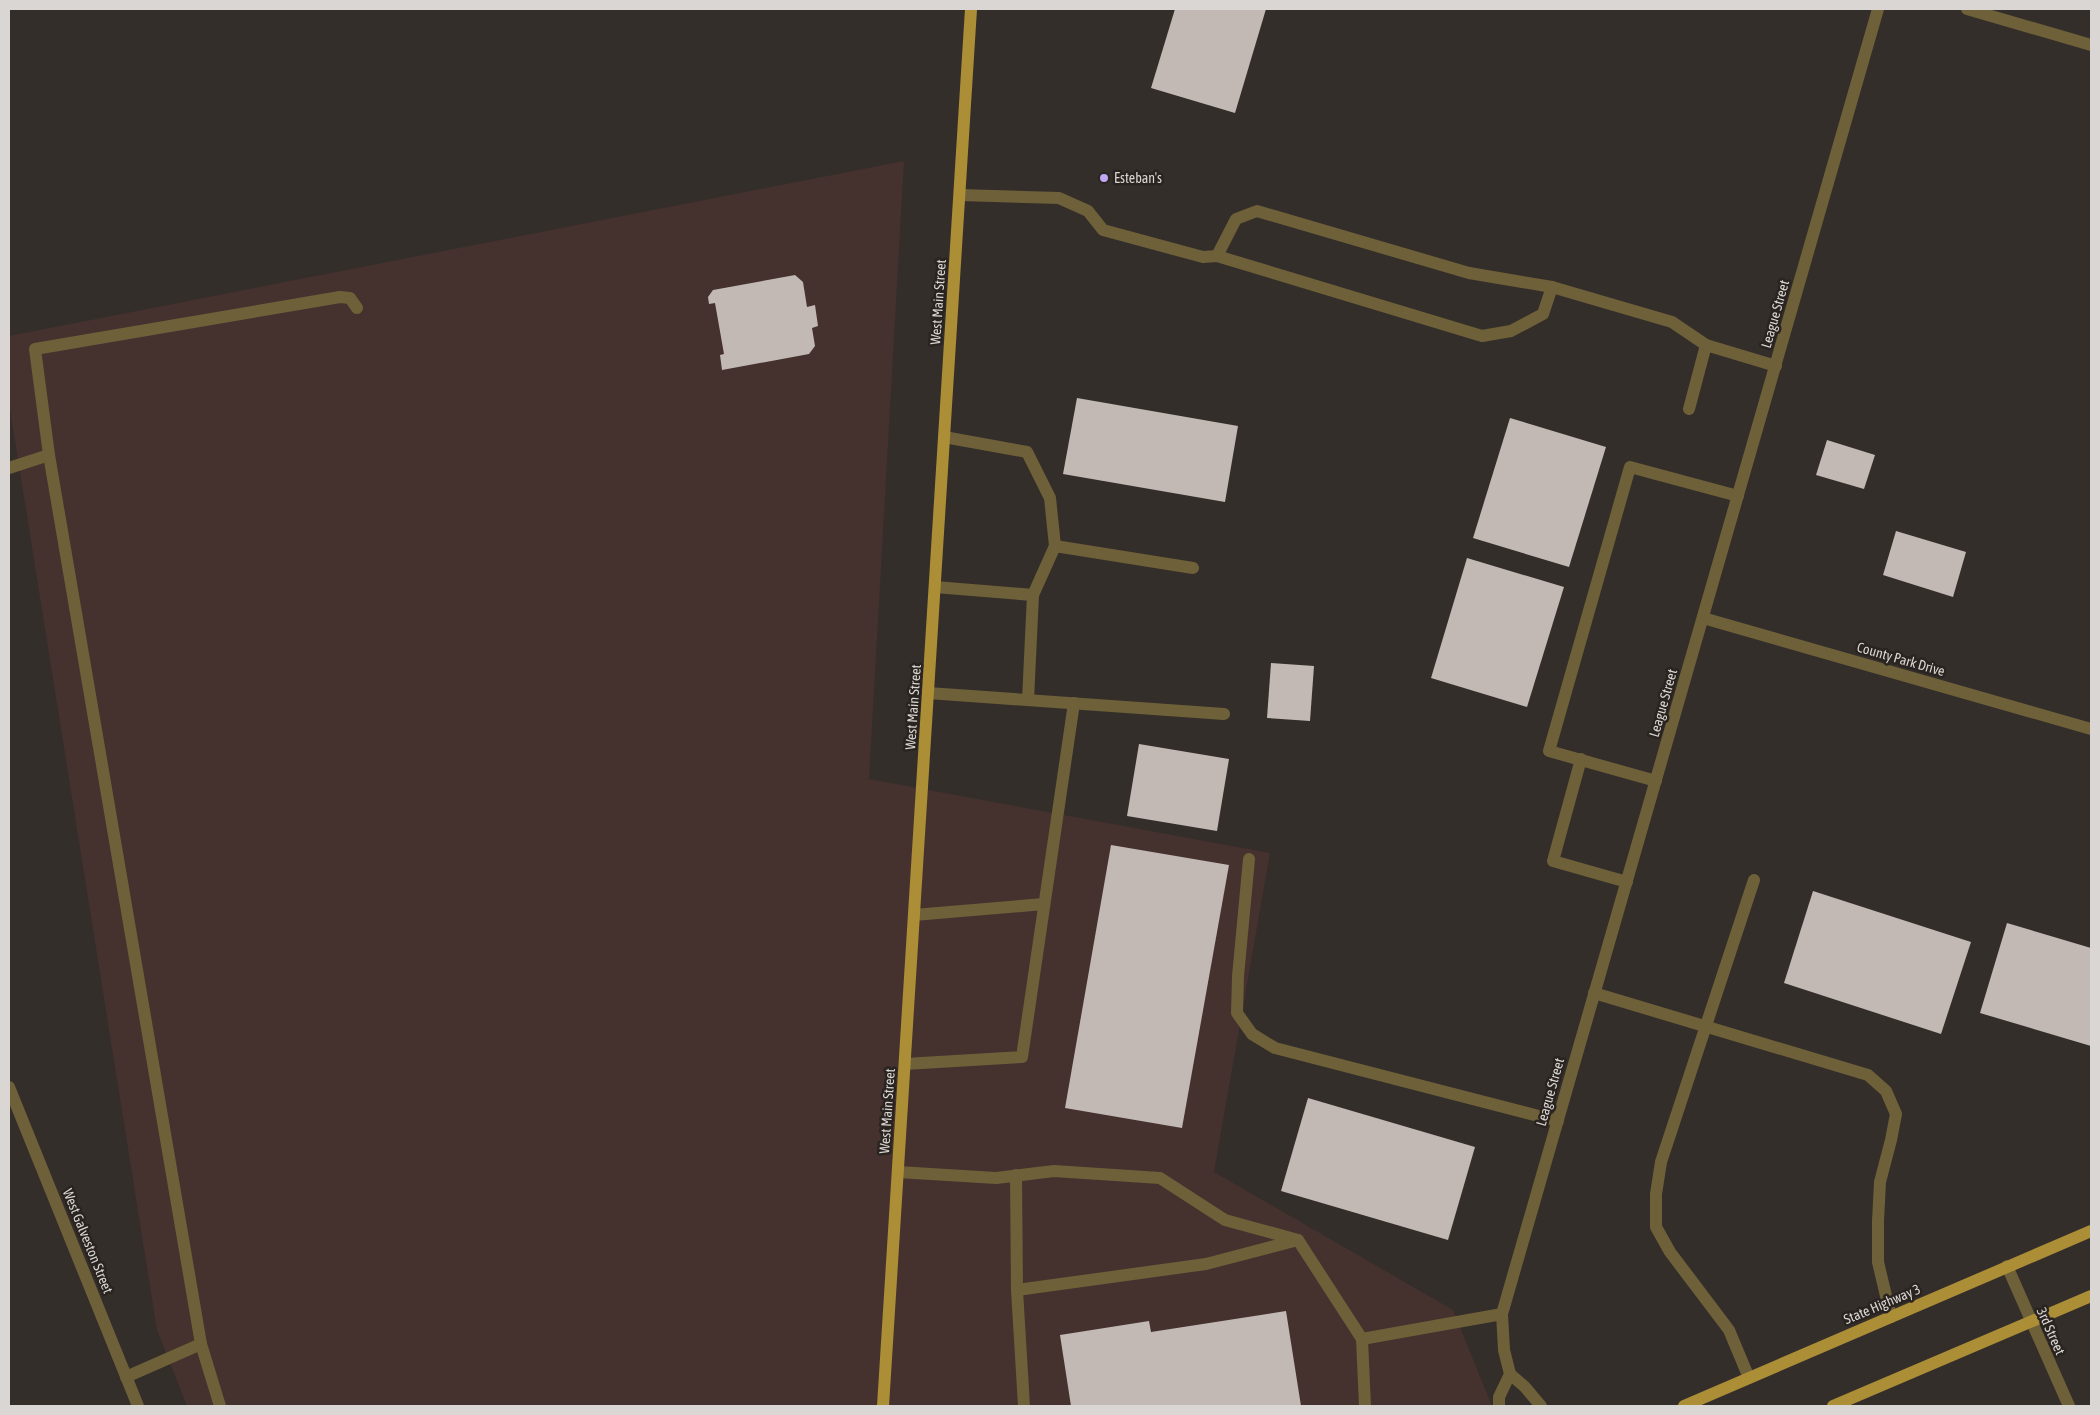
<svg xmlns="http://www.w3.org/2000/svg" width="2100" height="1415" font-family="'Asap Condensed',sans-serif">
<rect width="100%" height="100%" fill="#342e2a"/>
<path fill="#45312e" d="M904,161L869,779L1270,853L1214,1172L1453,1310L1492,1406H187L157,1330L9,403V336Z"/>
<g fill="#c2b9b5">
<path d="M1175,9H1266L1235,113L1151,88Z"/>
<path d="M795,275L803,282L807,307L815,305L818,326L812,328L815,346L809,354L722,370L720,355L724,354L715,303L709,304L708,297L713,290Z"/>
<path d="M1077,398L1238,426L1225,502L1063,474Z"/>
<path d="M1510,418L1606,447L1569,567L1473,538Z"/>
<path d="M1827,440L1875,455L1864,489L1816,475Z"/>
<path d="M1896,531L1966,552L1953,597L1883,575Z"/>
<path d="M1467,558L1564,587L1527,707L1431,678Z"/>
<path d="M1271,663L1314,666L1310,721L1267,718Z"/>
<path d="M1139,744L1229,759L1217,831L1127,816Z"/>
<path d="M1111,845L1229,865L1182,1128L1065,1108Z"/>
<path d="M1813,891L1971,942L1941,1034L1784,983Z"/>
<path d="M2007,923L2091,948V1046L1980,1013Z"/>
<path d="M1308,1098L1475,1147L1448,1240L1281,1191Z"/>
<path d="M1286,1311L1301,1406H1071L1060,1335L1149,1321L1151,1332Z"/>
</g>
<g fill="none" stroke-linecap="round" stroke-linejoin="round">
<g stroke="#6e6039" stroke-width="12">
<path d="M960,195L1059,198L1088,211L1103,230L1203,257L1217,256L1236,219L1257,211L1469,273L1552,287L1672,322L1706,345"/>
<path d="M1217,256L1482,336L1511,331L1543,314L1552,287"/>
<path d="M1689,409L1706,345L1776,366"/>
<path d="M49,455L201,1344L220,1406"/>
<path d="M9,468L49,455L35,349L340,297L350,298L357,308"/>
<path d="M1055,546L1193,568"/>
<path d="M935,587L1033,595L1055,546L1050,498L1027,452L944,437"/>
<path d="M928,693L1224,714"/>
<path d="M1028,700L1033,595"/>
<path d="M1581,759L1553,861L1627,882"/>
<path d="M1656,781L1549,751L1630,467L1738,496"/>
<path d="M1249,859L1238,976L1237,1013L1252,1034L1275,1048L1558,1121"/>
<path d="M914,915L1044,904"/>
<path d="M1594,993L1868,1075L1886,1091L1896,1114L1891,1140L1880,1182L1878,1221V1262L1891,1317"/>
<path d="M905,1064L1022,1057L1074,703"/>
<path d="M898,1172L996,1178L1054,1171L1160,1178L1225,1220L1298,1240L1362,1339L1502,1314"/>
<path d="M1016,1175L1017,1290"/>
<path d="M1362,1339L1365,1406"/>
<path d="M126,1377L201,1344"/>
<path d="M1749,1378L1729,1330L1670,1252L1656,1227V1194L1661,1162L1754,880"/>
<path d="M1024,1406L1017,1290L1206,1264L1298,1240"/>
</g>
<g stroke="#6e6039" stroke-width="12">
<path d="M1967,9L2091,45"/>
<path d="M1703,618L2091,729"/>
<path d="M9,1087L138,1406"/>
<path d="M2007,1266L2069,1406"/>
<path d="M1510,1374L1525,1387L1541,1406"/>
<path d="M1499,1406V1397L1510,1374L1504,1350L1502,1314L1878,9"/>
</g>
<g stroke="#ac8e37" stroke-width="12">
<path d="M883,1406L971,9"/>
<path d="M1684,1406L2091,1231"/>
<path d="M1833,1406L2091,1296"/>
</g>
</g>
<circle fill="#c2a7f2" stroke="#2a2420" stroke-width="2" cx="1104" cy="178" r="5"/>
<g text-anchor="middle" dominant-baseline="central" stroke-width="5" stroke-linejoin="round" paint-order="stroke">
<g font-size="14" fill="#dad6d3" stroke="#2a2420" text-anchor="start">
<text x="1114" y="178">Esteban's</text>
</g>
<g font-size="14" fill="#dad6d3" stroke="#2a2420">
<text transform="translate(938 302) rotate(-86)">West Main Street</text>
<text transform="translate(1775 314) rotate(-74)">League Street</text>
<text transform="translate(1901 659) rotate(16)">County Park Drive</text>
<text transform="translate(1663 703) rotate(-74)">League Street</text>
<text transform="translate(913 707) rotate(-86)">West Main Street</text>
<text transform="translate(1550 1092) rotate(-74)">League Street</text>
<text transform="translate(887 1111) rotate(-86)">West Main Street</text>
<text transform="translate(88 1241) rotate(68)">West Galveston Street</text>
<text transform="translate(1882 1304) rotate(-23)">State Highway 3</text>
<text transform="translate(2051 1331) rotate(66)">3rd Street</text>
</g>
</g>
<rect width="2100" height="1415" fill="none" stroke="#dad6d3" stroke-width="20"/>
</svg>
